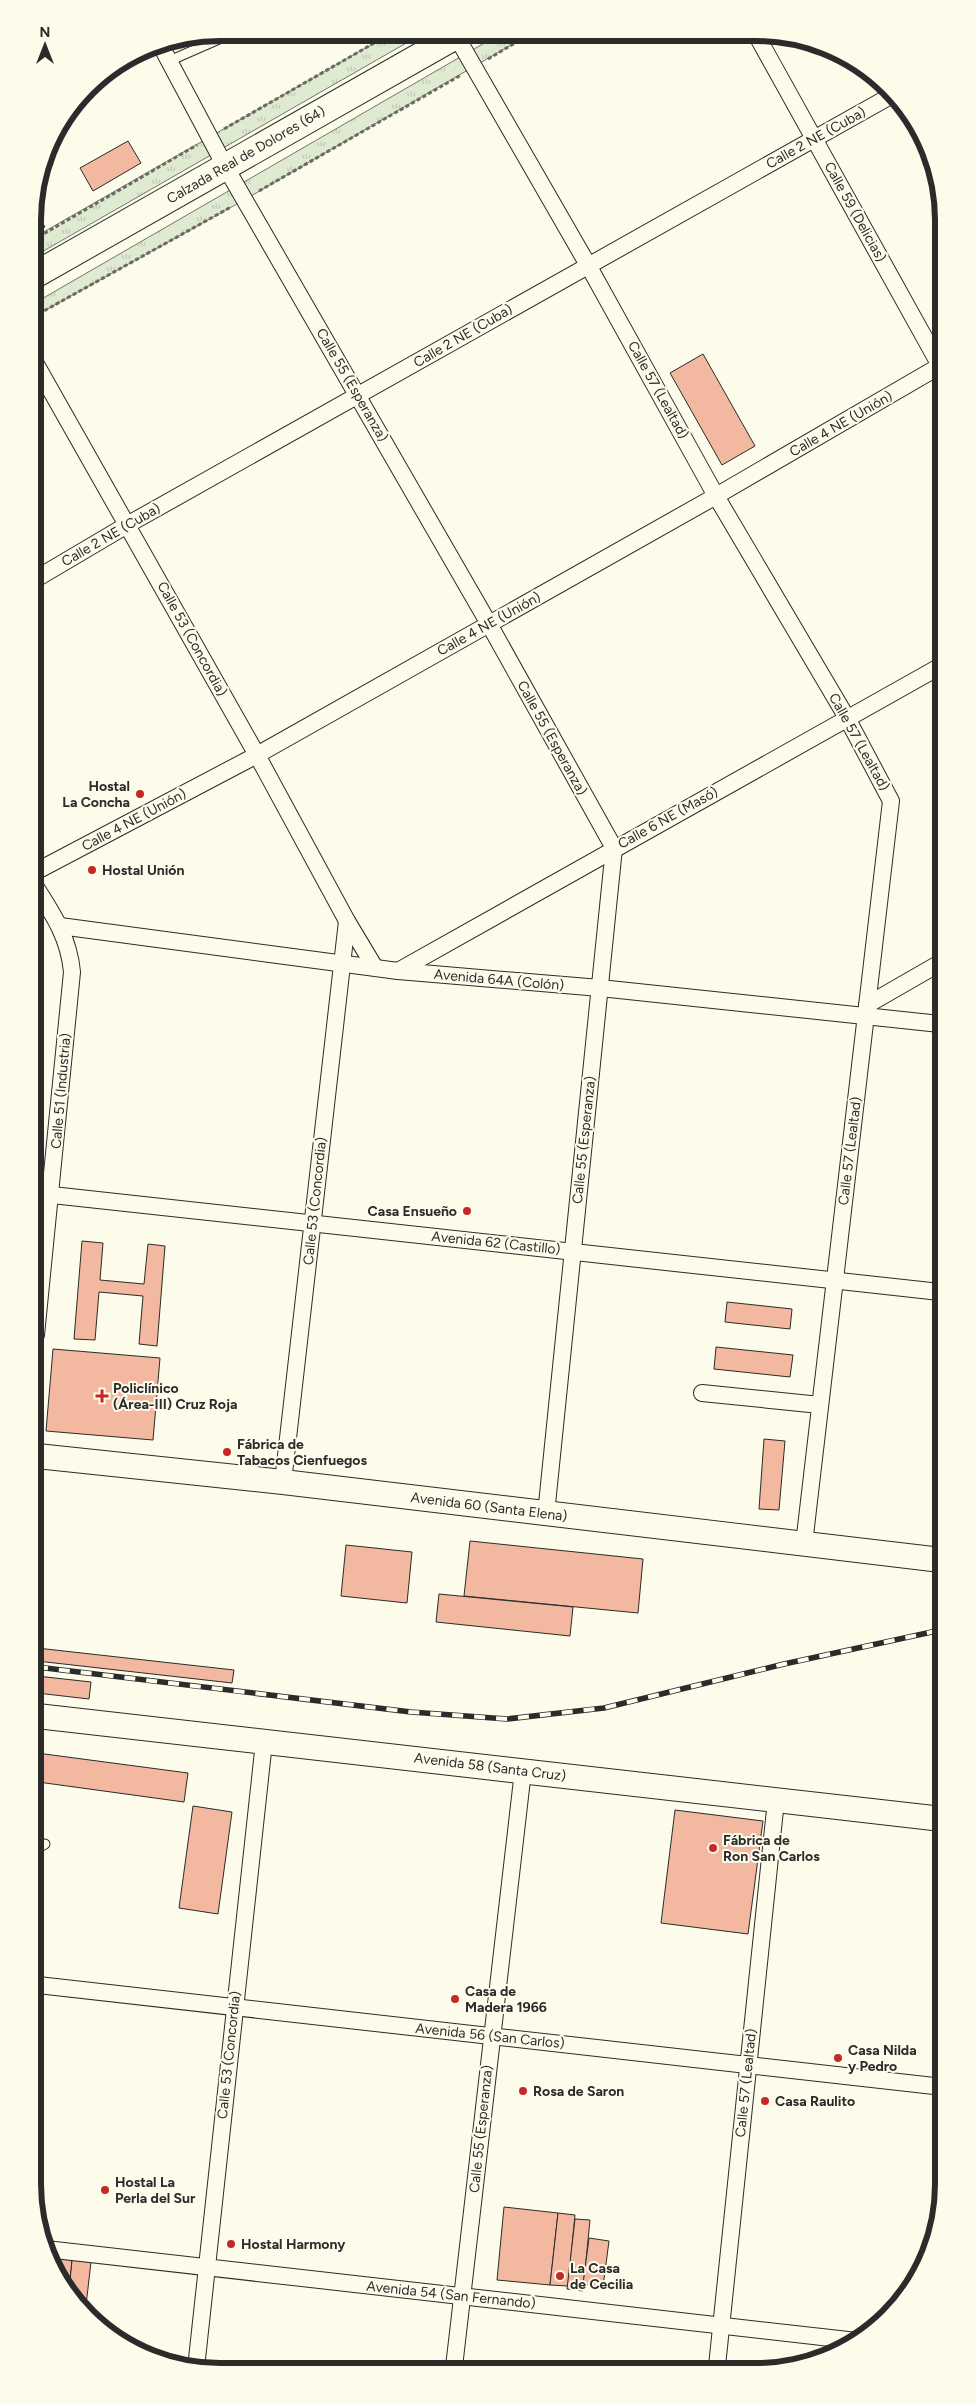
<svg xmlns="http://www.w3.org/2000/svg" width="976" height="2404" font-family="Figtree,sans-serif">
<defs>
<pattern id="grass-tufts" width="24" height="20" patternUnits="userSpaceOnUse" patternTransform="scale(1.25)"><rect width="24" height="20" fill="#deebd1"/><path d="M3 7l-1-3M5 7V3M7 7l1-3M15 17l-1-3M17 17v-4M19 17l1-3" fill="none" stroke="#bfcab4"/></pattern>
</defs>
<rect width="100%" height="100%" fill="#fdfbea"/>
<g fill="url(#grass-tufts)" stroke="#74746e">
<path d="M390,34H422L33,257V238Z"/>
<path d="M500,34H530L244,200L33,317V304Z"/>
</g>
<g fill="#f2b8a0" stroke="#2b2b2b">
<path d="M128,141L141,163L93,191L80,168Z"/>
<path d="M33,207L45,227L33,233Z"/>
<path d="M703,354L755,446L722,465L670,373Z"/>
<path d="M82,1241L103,1243L100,1280L144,1284L148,1244L165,1246L157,1346L139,1344L143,1296L99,1292L95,1340L74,1339Z"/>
<path d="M727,1302L792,1309L790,1329L725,1322Z"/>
<path d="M716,1347L793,1355L790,1377L714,1369Z"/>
<path d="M53,1349L160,1358L153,1440L46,1431Z"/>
<path d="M764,1439L785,1441L779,1510L759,1509Z"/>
<path d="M470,1541L643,1559L638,1613L464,1596Z"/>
<path d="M346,1545L412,1552L407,1603L341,1596Z"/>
<path d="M439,1594L573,1607L570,1636L436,1622Z"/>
<path d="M37,1648L234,1670L232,1683L37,1661Z"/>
<path d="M37,1676L91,1682L89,1699L37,1693Z"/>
<path d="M37,1753L188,1773L184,1802L38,1782Z"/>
<path d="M193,1806L232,1812L218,1914L179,1908Z"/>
<path d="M675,1810L763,1821L748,1934L661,1923Z"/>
<path d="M504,2207L558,2213L550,2285L497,2280Z"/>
<path d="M558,2213L575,2215L568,2286L550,2285Z"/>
<path d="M575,2219L590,2220L583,2291L567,2289Z"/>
<path d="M589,2238L609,2241L603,2287L583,2284Z"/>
<path d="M53,2258L72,2260L69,2292L57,2278L53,2265Z"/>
<path d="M72,2260L91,2262L85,2314L69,2292Z"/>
</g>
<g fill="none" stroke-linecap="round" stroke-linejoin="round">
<defs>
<g id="lane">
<path d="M169,61L233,33"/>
<path d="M38,1848L45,1844"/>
</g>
<g id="street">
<path d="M455,34L588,265L716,496L847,718L891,801L804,1544"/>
<path d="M757,36L938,362"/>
<path d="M160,44L225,166L489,624L614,848L546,1514"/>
<path d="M33,359L257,755L347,921L374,966"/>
<path d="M34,580L127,525L894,94"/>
<path d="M35,872L257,755L716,496L938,367"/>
<path d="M35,886C53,914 69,938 72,972L36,1335"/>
<path d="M60,926L398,971L600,988L940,1024"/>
<path d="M398,971L939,667"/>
<path d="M867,1005L940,963"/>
<path d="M52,1195L940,1292"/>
<path d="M702,1393L820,1405"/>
<path d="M283,1482L347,921"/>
<path d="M38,1985L943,2087"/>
<path d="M46,2249L857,2341"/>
<path d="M717,2366L776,1800"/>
<path d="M454,2367L523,1771"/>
<path d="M196,2368L264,1742"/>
</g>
<g id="secondary">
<path d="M37,1456L283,1482L941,1560"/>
<path d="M37,1716L942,1819"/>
</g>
<path id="primary" d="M33,276L459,34"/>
</defs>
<use href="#lane" stroke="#2b2b2b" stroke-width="11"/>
<use href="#street" stroke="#2b2b2b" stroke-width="18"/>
<use href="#secondary" stroke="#2b2b2b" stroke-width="26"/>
<use href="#primary" stroke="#2b2b2b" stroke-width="28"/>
<g stroke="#6a6964" stroke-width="3" stroke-dasharray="4 2.5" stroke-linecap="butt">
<path d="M488,59L530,34"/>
<path d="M224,129L390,34"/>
<path d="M259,191L461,75"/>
<path d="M33,240L197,145"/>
<path d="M33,317L231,207"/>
</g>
<use href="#lane" stroke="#fdfbea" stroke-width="9"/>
<use href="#street" stroke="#fdfbea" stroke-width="16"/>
<use href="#secondary" stroke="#fdfbea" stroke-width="24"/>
<use href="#primary" stroke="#fdfbea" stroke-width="26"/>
<defs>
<path id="rail" d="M37,1667L411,1712L507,1719L604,1708L784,1664L941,1630"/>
</defs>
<use href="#rail" stroke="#2b2b2b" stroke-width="5.5"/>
<use href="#rail" stroke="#fdfbea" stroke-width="4" stroke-dasharray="11" stroke-linecap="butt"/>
</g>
<g fill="#c62828" stroke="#fdfbea" stroke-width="2">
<circle cx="140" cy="794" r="5"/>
<circle cx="92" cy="870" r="5"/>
<circle cx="467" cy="1211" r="5"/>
<path d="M99.5 1388.5h5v5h5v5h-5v5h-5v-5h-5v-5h5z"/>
<circle cx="227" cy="1452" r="5"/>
<circle cx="713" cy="1848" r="5"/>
<circle cx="455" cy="1999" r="5"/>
<circle cx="838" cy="2058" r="5"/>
<circle cx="523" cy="2091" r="5"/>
<circle cx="765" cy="2101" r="5"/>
<circle cx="105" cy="2190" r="5"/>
<circle cx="231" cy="2244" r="5"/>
<circle cx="560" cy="2276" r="5"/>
</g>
<g text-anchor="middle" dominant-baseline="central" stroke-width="4" stroke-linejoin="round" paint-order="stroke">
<g font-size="14" fill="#2b2b2b" stroke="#fdfbea">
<text transform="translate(816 138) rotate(-29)">Calle 2 NE (Cuba)</text>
<text transform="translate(246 155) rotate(-30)">Calzada Real de Dolores (64)</text>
<text transform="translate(855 212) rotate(61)">Calle 59 (Delicias)</text>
<text transform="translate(463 336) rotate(-30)">Calle 2 NE (Cuba)</text>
<text transform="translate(352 385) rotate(60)">Calle 55 (Esperanza)</text>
<text transform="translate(658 390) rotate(61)">Calle 57 (Lealtad)</text>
<text transform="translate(841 424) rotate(-30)">Calle 4 NE (Unión)</text>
<text transform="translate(111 535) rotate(-30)">Calle 2 NE (Cuba)</text>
<text transform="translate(489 624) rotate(-29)">Calle 4 NE (Unión)</text>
<text transform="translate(192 639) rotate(61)">Calle 53 (Concordia)</text>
<text transform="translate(552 738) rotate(61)">Calle 55 (Esperanza)</text>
<text transform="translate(859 742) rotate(61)">Calle 57 (Lealtad)</text>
<text transform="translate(668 818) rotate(-29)">Calle 6 NE (Masó)</text>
<text transform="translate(134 820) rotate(-28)">Calle 4 NE (Unión)</text>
<text transform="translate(499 980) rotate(5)">Avenida 64A (Colón)</text>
<text transform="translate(61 1091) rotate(-85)">Calle 51 (Industria)</text>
<text transform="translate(584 1140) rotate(-84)">Calle 55 (Esperanza)</text>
<text transform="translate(850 1151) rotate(-83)">Calle 57 (Lealtad)</text>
<text transform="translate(315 1201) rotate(-84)">Calle 53 (Concordia)</text>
<text transform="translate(496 1243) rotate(6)">Avenida 62 (Castillo)</text>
<text transform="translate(489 1507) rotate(7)">Avenida 60 (Santa Elena)</text>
<text transform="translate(490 1767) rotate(7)">Avenida 58 (Santa Cruz)</text>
<text transform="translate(490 2036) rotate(6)">Avenida 56 (San Carlos)</text>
<text transform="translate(229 2055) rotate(-84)">Calle 53 (Concordia)</text>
<text transform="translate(746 2083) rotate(-84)">Calle 57 (Lealtad)</text>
<text transform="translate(481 2129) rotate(-84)">Calle 55 (Esperanza)</text>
<text transform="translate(451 2295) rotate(6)">Avenida 54 (San Fernando)</text>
</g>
<g font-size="14" font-weight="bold" fill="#2b2b2b" stroke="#fdfbea" text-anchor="start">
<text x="130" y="786" text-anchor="end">Hostal<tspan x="130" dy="16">La Concha</tspan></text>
<text x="102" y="870">Hostal Unión</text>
<text x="457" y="1211" text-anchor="end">Casa Ensueño</text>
<text x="113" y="1388">Policlínico<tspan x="113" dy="16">(Área-III) Cruz Roja</tspan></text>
<text x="237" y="1444">Fábrica de<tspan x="237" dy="16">Tabacos Cienfuegos</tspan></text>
<text x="723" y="1840">Fábrica de<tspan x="723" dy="16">Ron San Carlos</tspan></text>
<text x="465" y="1991">Casa de<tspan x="465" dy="16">Madera 1966</tspan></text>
<text x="848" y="2050">Casa Nilda<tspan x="848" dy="16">y Pedro</tspan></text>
<text x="533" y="2091">Rosa de Saron</text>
<text x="775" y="2101">Casa Raulito</text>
<text x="115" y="2182">Hostal La<tspan x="115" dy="16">Perla del Sur</tspan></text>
<text x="241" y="2244">Hostal Harmony</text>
<text x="570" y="2268">La Casa<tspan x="570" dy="16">de Cecilia</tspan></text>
</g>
</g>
<path d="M0 0H976V2404H0ZM220 41H756A179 179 0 0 1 935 220V2184A179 179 0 0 1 756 2363H220A179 179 0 0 1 41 2184V220A179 179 0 0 1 220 41Z" fill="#fdfbea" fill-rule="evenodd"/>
<path fill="none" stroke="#2b2b2b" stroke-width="6" d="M220 41H756A179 179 0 0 1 935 220V2184A179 179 0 0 1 756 2363H220A179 179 0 0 1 41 2184V220A179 179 0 0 1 220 41Z"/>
<g transform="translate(45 45)" stroke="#fdfbea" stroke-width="4" paint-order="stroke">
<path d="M0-4L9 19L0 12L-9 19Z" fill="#2b2b2b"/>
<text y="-8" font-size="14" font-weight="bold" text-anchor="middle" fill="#2b2b2b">N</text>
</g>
</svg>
